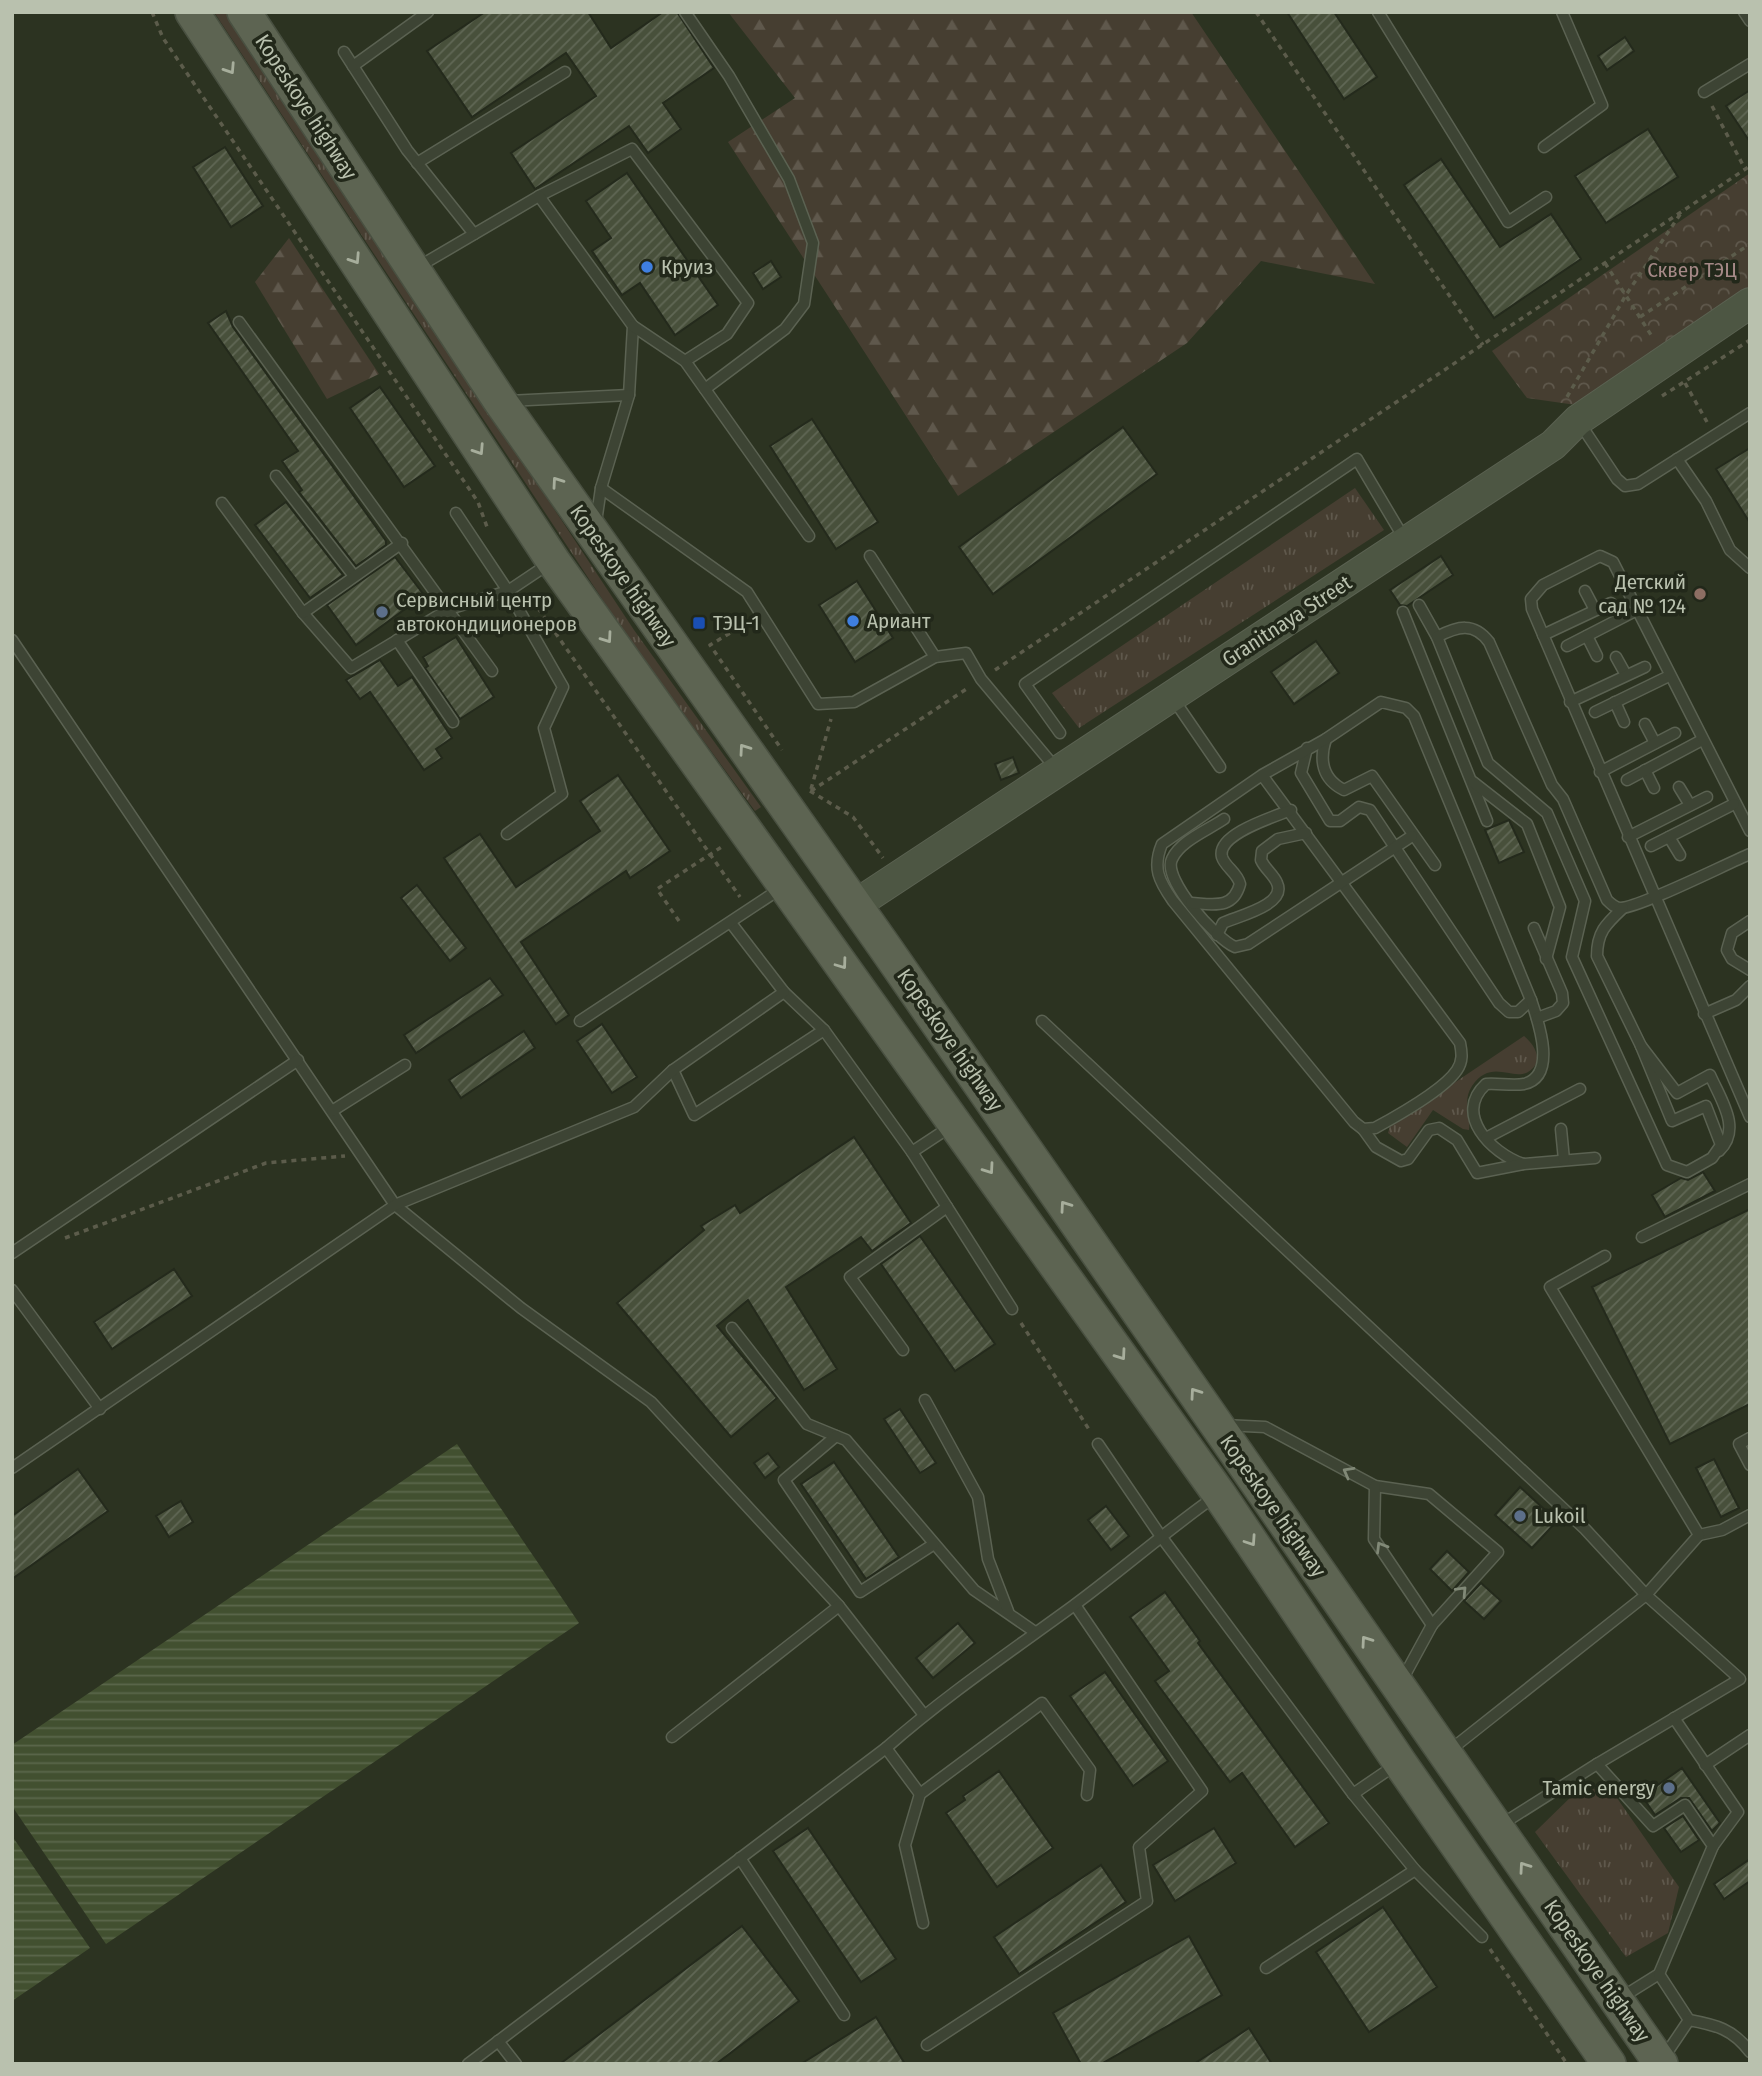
<svg xmlns="http://www.w3.org/2000/svg" width="1762" height="2076" font-family="'Fira Sans Condensed',sans-serif">
<defs>
<pattern id="grass-tufts" width="24" height="20" patternUnits="userSpaceOnUse" patternTransform="scale(1.75)"><rect width="24" height="20" fill="#463e31"/><path d="M3 7l-1-3M5 7V3M7 7l1-3M15 17l-1-3M17 17v-4M19 17l1-3" fill="none" stroke="#5f584c"/></pattern>
<pattern id="forest-firs" width="22" height="20" patternUnits="userSpaceOnUse" patternTransform="scale(1.75)"><rect width="22" height="20" fill="#463e31"/><path d="M5 1l3.5 6h-7zM16 11l3.5 6h-7z" fill="#5f584c"/></pattern>
<pattern id="park-crowns" width="20" height="18" patternUnits="userSpaceOnUse" patternTransform="scale(1.75)"><rect width="20" height="18" fill="#463e31"/><path d="M2 6a3 3 0 1 1 6 0M12 15a3 3 0 1 1 6 0" fill="none" stroke="#5f584c"/></pattern>
<pattern id="water-rules" width="6" height="5" patternUnits="userSpaceOnUse" patternTransform="scale(1.75)"><rect width="6" height="5" fill="#425030"/><path d="M0 2.5h6" fill="none" stroke="#5b674b"/></pattern>
<pattern id="building-hatch" width="6" height="6" patternUnits="userSpaceOnUse" patternTransform="scale(1.75)"><rect width="6" height="6" fill="#48503b"/><path d="M-1 1l2-2M0 6l6-6M5 7l2-2" fill="none" stroke="#606755"/></pattern>
</defs>
<rect width="100%" height="100%" fill="#2c3321"/>
<g fill="url(#grass-tufts)">
<path d="M214,12H226L634,630L761,807L755,811L626,635Z"/>
<path d="M1355,488L1384,530L1079,728L1052,693Z"/>
<path d="M1524,1036C1535,1045 1545,1062 1528,1072C1512,1081 1491,1058 1472,1086C1462,1101 1471,1114 1469,1130L1463,1129L1433,1110L1407,1147L1388,1133L1390,1126Z"/>
<path d="M1610,1788L1679,1887L1668,1933L1626,1957L1535,1832L1578,1790Z"/>
</g>
<g fill="url(#forest-firs)">
<path d="M728,12H1191L1375,284L1261,261L1187,343L958,496L728,142L795,98Z"/>
<path d="M289,238L379,374L327,399L255,282Z"/>
</g>
<path fill="url(#park-crowns)" d="M1750,173V288L1576,405L1527,398L1492,351Z"/>
<g fill="url(#water-rules)">
<path d="M457,1444L579,1623L106,1944L12,1806V1745Z"/>
<path d="M12,1836L90,1948L12,2001Z"/>
</g>
<g fill="url(#building-hatch)" stroke="#242a1c" stroke-width="2">
<path d="M485,12H588L611,48L663,12H677L714,68L663,103L681,129L648,153L629,126L535,189L511,153L596,96L566,53L472,117L427,51Z"/>
<path d="M1287,12H1334L1377,77L1344,99Z"/>
<path d="M1625,37L1634,51L1607,70L1598,56Z"/>
<path d="M1750,90V142L1726,106Z"/>
<path d="M1648,129L1678,177L1606,223L1575,176Z"/>
<path d="M225,147L263,206L231,227L193,167Z"/>
<path d="M1441,159L1500,247L1551,214L1581,259L1494,318L1404,185Z"/>
<path d="M627,173L718,305L675,335L640,283L622,295L592,251L611,238L586,201Z"/>
<path d="M771,261L781,277L763,289L753,273Z"/>
<path d="M226,311L233,327L386,541V545L356,566L299,492L302,490L282,461L298,451L208,323Z"/>
<path d="M380,387L435,466L404,487L350,408Z"/>
<path d="M812,419L878,522L836,549L770,446Z"/>
<path d="M1123,427L1157,474L993,594L959,547Z"/>
<path d="M1750,448V523L1716,469Z"/>
<path d="M286,502L343,575L310,598L255,525Z"/>
<path d="M1441,556L1453,575L1407,606L1400,605L1390,590Z"/>
<path d="M395,557L424,595L356,645L327,605Z"/>
<path d="M857,581L893,638L855,662L819,605Z"/>
<path d="M456,637L494,697L460,719L425,668L428,666L423,657Z"/>
<path d="M1316,641L1339,673L1294,704L1271,672Z"/>
<path d="M380,660L398,686L412,677L452,738L436,749L442,758L424,770L370,692L360,699L346,680Z"/>
<path d="M1013,757L1019,773L1001,780L995,764Z"/>
<path d="M618,775L670,851L630,878L626,871L521,942L569,1015L556,1024L444,858L480,834L516,887L600,831L580,801Z"/>
<path d="M1509,820L1524,852L1499,863L1485,830Z"/>
<path d="M417,885L466,948L450,961L401,898Z"/>
<path d="M490,978L503,995L416,1053L404,1035Z"/>
<path d="M602,1024L637,1077L612,1093L577,1041Z"/>
<path d="M524,1031L535,1048L461,1098L449,1080Z"/>
<path d="M854,1137L911,1223L872,1251L861,1237L786,1287L837,1369L804,1390L748,1300L717,1326L777,1398L731,1437L617,1303L704,1230L701,1226L735,1205L740,1213Z"/>
<path d="M1703,1172L1715,1191L1665,1217L1652,1195L1681,1178L1688,1180Z"/>
<path d="M1750,1209V1404L1670,1444L1592,1287Z"/>
<path d="M920,1236L995,1344L955,1371L881,1264Z"/>
<path d="M174,1269L192,1296L112,1349L94,1322Z"/>
<path d="M900,1409L936,1463L920,1473L884,1419Z"/>
<path d="M768,1453L779,1467L765,1478L754,1463Z"/>
<path d="M1714,1459L1739,1508L1721,1517L1696,1468Z"/>
<path d="M834,1462L899,1557L866,1579L801,1484Z"/>
<path d="M78,1469L108,1511L12,1579V1516Z"/>
<path d="M1520,1487L1557,1521L1532,1548L1495,1515Z"/>
<path d="M181,1501L193,1522L169,1537L156,1516Z"/>
<path d="M1106,1506L1129,1536L1111,1550L1088,1520Z"/>
<path d="M1447,1551L1469,1572L1452,1591L1430,1569Z"/>
<path d="M1481,1583L1501,1601L1484,1619L1464,1601Z"/>
<path d="M1165,1592L1200,1641L1198,1643L1329,1823L1295,1847L1242,1773L1230,1782L1155,1681L1169,1671L1130,1617Z"/>
<path d="M958,1623L975,1643L933,1678L916,1658Z"/>
<path d="M1105,1672L1168,1761L1133,1786L1070,1696Z"/>
<path d="M1682,1768L1720,1823L1712,1831L1689,1798H1681L1655,1815L1642,1796Z"/>
<path d="M999,1771L1053,1848L997,1887L946,1813L965,1800L963,1796Z"/>
<path d="M1683,1816L1699,1840L1681,1852L1664,1828Z"/>
<path d="M808,1828L896,1959L861,1982L773,1851Z"/>
<path d="M1214,1828L1236,1863L1175,1901L1153,1865Z"/>
<path d="M1750,1859V1881L1724,1899L1714,1884Z"/>
<path d="M1101,1865L1126,1902L1019,1974L994,1937Z"/>
<path d="M1383,1907L1437,1987L1369,2032L1316,1952Z"/>
<path d="M742,1926L799,2001L716,2064H560Z"/>
<path d="M1189,1936L1222,1995L1101,2064H1081L1053,2013Z"/>
<path d="M876,2017L905,2064H801Z"/>
<path d="M1249,2028L1272,2064H1194Z"/>
</g>
<g fill="none" stroke-linecap="round" stroke-linejoin="round">
<defs>
<g id="lane">
<path d="M685,12L729,76L789,179L813,243L804,304L785,329L705,389"/>
<path d="M1378,12L1508,222L1546,197"/>
<path d="M1744,12L1750,21"/>
<path d="M344,52L407,150L474,234"/>
<path d="M353,66L428,12"/>
<path d="M1704,92L1750,64"/>
<path d="M1544,147L1602,105L1562,12"/>
<path d="M417,163L565,72"/>
<path d="M539,196L632,149L748,303L727,334L685,361"/>
<path d="M418,267L539,196L633,326L629,395L601,488L596,522"/>
<path d="M239,322L492,671"/>
<path d="M633,326L685,361L809,536"/>
<path d="M506,401L629,395"/>
<path d="M1579,422L1617,479L1625,486L1638,484L1750,413"/>
<path d="M1677,459L1706,501L1730,550L1750,568"/>
<path d="M276,476L354,576"/>
<path d="M601,488L747,592L818,704L854,702L935,657L966,653L981,679L1058,771"/>
<path d="M222,503L303,613L351,668L449,609L508,591L550,563"/>
<path d="M456,513L508,591L563,687L544,728L562,794L507,834"/>
<path d="M870,556L935,657"/>
<path d="M1585,591L1595,610"/>
<path d="M1419,605L1437,637L1488,763L1547,813L1585,901L1572,957L1667,1165L1687,1172L1712,1158L1721,1145L1706,1106L1672,1121L1641,1046"/>
<path d="M1403,612L1487,821"/>
<path d="M303,613L402,543"/>
<path d="M1543,635L1611,603"/>
<path d="M1587,636L1597,656"/>
<path d="M1437,637C1458,626 1474,622 1489,642L1552,785L1563,799L1607,900C1611,904 1615,908 1621,908C1641,907 1726,864 1750,854"/>
<path d="M12,640L395,1205L521,1308L651,1402L839,1606L924,1715"/>
<path d="M397,640L453,722"/>
<path d="M1567,646L1637,610"/>
<path d="M1616,657L1626,675"/>
<path d="M1172,697L1220,767"/>
<path d="M1570,702L1645,667"/>
<path d="M1615,702L1624,722"/>
<path d="M1595,712L1669,676"/>
<path d="M1645,724L1655,743"/>
<path d="M1060,733L1025,684L1357,459L1405,540"/>
<path d="M1326,739C1319,760 1322,779 1344,790L1372,776L1435,865"/>
<path d="M1307,748L1301,773L1330,821H1340L1359,807L1370,810L1499,1003L1509,1012H1518L1531,1000"/>
<path d="M1645,770L1654,788"/>
<path d="M1600,772L1675,733"/>
<path d="M1262,775L1460,1043C1462,1053 1463,1061 1457,1070C1444,1090 1397,1116 1375,1128L1363,1129L1354,1122L1173,901C1159,881 1152,868 1162,844L1262,775L1326,739L1381,702L1406,708L1414,716L1531,1000C1538,1021 1558,1076 1524,1084C1512,1086 1498,1083 1486,1084C1453,1114 1491,1153 1523,1164"/>
<path d="M1627,780L1702,740"/>
<path d="M1473,782L1527,824L1560,907L1546,959"/>
<path d="M1679,787L1690,805"/>
<path d="M1224,819C1208,830 1180,841 1172,859C1162,879 1216,939 1235,947L1248,944L1412,836"/>
<path d="M1750,831L1613,562L1600,556L1543,585L1531,599L1532,609L1750,1117"/>
<path d="M1628,837L1707,797"/>
<path d="M1669,837L1680,855"/>
<path d="M1651,846L1734,804"/>
<path d="M1191,903C1213,904 1233,910 1240,884C1237,872 1225,867 1222,857C1216,834 1274,817 1291,810"/>
<path d="M1623,908C1606,924 1597,932 1597,956L1641,1046L1677,1093L1710,1075C1721,1100 1742,1129 1719,1151"/>
<path d="M1750,921L1732,933L1727,950L1732,959L1750,970"/>
<path d="M731,923L784,992L824,1030L912,1152L1012,1309"/>
<path d="M1534,928L1562,993L1563,1003L1556,1011L1537,1018"/>
<path d="M1217,935L1223,923C1238,916 1287,905 1277,883C1274,875 1265,869 1261,860L1262,851L1278,839L1306,833"/>
<path d="M1704,1014L1736,1000L1750,986"/>
<path d="M580,1021L783,887"/>
<path d="M1042,1021L1585,1529L1646,1595L1740,1679L1597,1764"/>
<path d="M673,1070L694,1115L824,1030"/>
<path d="M332,1111L405,1065"/>
<path d="M1363,1129L1376,1147L1401,1161L1408,1159L1429,1130L1439,1128L1457,1140L1477,1173L1523,1164L1595,1158"/>
<path d="M1561,1129L1564,1160"/>
<path d="M1486,1138L1580,1089"/>
<path d="M912,1152L953,1125"/>
<path d="M1642,1237L1750,1184"/>
<path d="M12,1253L298,1060"/>
<path d="M12,1290L100,1409"/>
<path d="M732,1328L807,1424L846,1440L974,1590L1035,1632"/>
<path d="M903,1350L850,1277L947,1207"/>
<path d="M925,1400L978,1497L988,1559L1008,1611"/>
<path d="M1224,1425L1265,1427L1375,1486L1429,1494L1498,1552L1432,1625L1401,1682"/>
<path d="M836,1436L784,1480L860,1592L934,1544"/>
<path d="M1750,1438L1739,1444L1750,1465"/>
<path d="M1098,1444L1160,1535L1353,1794L1415,1870L1482,1937"/>
<path d="M12,1468L395,1205L634,1107L673,1070L784,992"/>
<path d="M1375,1486L1374,1539L1432,1625"/>
<path d="M1699,1535L1722,1530L1750,1515"/>
<path d="M1674,1718L1738,1812L1713,1846"/>
<path d="M672,1737L839,1606"/>
<path d="M886,1748L920,1794"/>
<path d="M1449,1751L1646,1595L1699,1535L1550,1287L1605,1256"/>
<path d="M1705,1765L1750,1735"/>
<path d="M1353,1794L1397,1764"/>
<path d="M1499,1826L1597,1764L1653,1826L1685,1805L1713,1846L1659,1974L1619,1999"/>
<path d="M740,1858L844,2015"/>
<path d="M923,1923L905,1845L920,1794L1042,1703L1090,1770L1087,1795"/>
<path d="M1266,1968L1415,1870"/>
<path d="M1659,1974L1689,2020"/>
<path d="M498,2041L516,2064"/>
<path d="M927,2045L1147,1901L1139,1847L1202,1791L1075,1605"/>
<path d="M1662,2060L1689,2020C1716,2025 1733,2029 1750,2052"/>
<path d="M468,2064L886,1748C945,1696 1010,1652 1073,1606C1122,1570 1167,1530 1217,1495"/>
</g>
<path id="secondary" d="M855,905L1553,445L1578,420L1750,303"/>
<g id="primary">
<path d="M192,12L553,561L1219,1494L1400,1763L1609,2064"/>
<path d="M244,12L500,401L884,946L1661,2064"/>
</g>
</defs>
<use href="#lane" stroke="#5b6252" stroke-width="13"/>
<use href="#secondary" stroke="#5b6252" stroke-width="32"/>
<use href="#primary" stroke="#495041" stroke-width="36"/>
<g stroke="#5c5c4b" stroke-width="3.5" stroke-dasharray="5 5" stroke-linecap="butt">
<path d="M152,12L163,38L478,502L487,527"/>
<path d="M1256,12L1483,345"/>
<path d="M1712,106L1745,169"/>
<path d="M1605,263L1653,338"/>
<path d="M1640,317L1750,244"/>
<path d="M1685,383L1707,422"/>
<path d="M1662,396L1750,340"/>
<path d="M1567,397L1626,295L1683,210"/>
<path d="M538,608L740,897"/>
<path d="M747,623L710,645L782,750"/>
<path d="M995,670L1750,166"/>
<path d="M811,789L831,719"/>
<path d="M810,791L853,817L883,858"/>
<path d="M811,791L968,688"/>
<path d="M679,921L657,889L723,846"/>
<path d="M65,1238L266,1163L345,1156"/>
<path d="M1021,1323L1090,1431"/>
<path d="M1490,1949L1567,2064"/>
</g>
<use href="#lane" stroke="#3d4434" stroke-width="10"/>
<use href="#secondary" stroke="#4d5643" stroke-width="30"/>
<use href="#primary" stroke="#5d6452" stroke-width="33"/>
</g>
<defs><path id="oneway-chevron" d="M-2-3.5L2.5 0L-2 3.5" fill="none" stroke-width="1.6" stroke-linecap="round" stroke-linejoin="round" transform="scale(1.75)"/></defs>
<g stroke="#a7ae9c">
<use href="#oneway-chevron" transform="translate(230 69) rotate(57)"/>
<use href="#oneway-chevron" transform="translate(355 259) rotate(57)"/>
<use href="#oneway-chevron" transform="translate(479 450) rotate(57)"/>
<use href="#oneway-chevron" transform="translate(557 482) rotate(-125)"/>
<use href="#oneway-chevron" transform="translate(607 638) rotate(55)"/>
<use href="#oneway-chevron" transform="translate(744 749) rotate(-125)"/>
<use href="#oneway-chevron" transform="translate(842 964) rotate(54)"/>
<use href="#oneway-chevron" transform="translate(989 1169) rotate(55)"/>
<use href="#oneway-chevron" transform="translate(1065 1206) rotate(-125)"/>
<use href="#oneway-chevron" transform="translate(1121 1355) rotate(55)"/>
<use href="#oneway-chevron" transform="translate(1195 1393) rotate(-125)"/>
<use href="#oneway-chevron" transform="translate(1251 1541) rotate(56)"/>
<use href="#oneway-chevron" transform="translate(1366 1641) rotate(-125)"/>
<use href="#oneway-chevron" transform="translate(1524 1867) rotate(-125)"/>
</g>
<g stroke="#818977">
<use href="#oneway-chevron" transform="translate(1348 1472) rotate(-151)"/>
<use href="#oneway-chevron" transform="translate(1381 1547) rotate(-121)"/>
<use href="#oneway-chevron" transform="translate(1462 1591) rotate(-47)"/>
</g>
<g fill="#3f7fe0" stroke="#22281a" stroke-width="2.5">
<circle cx="647" cy="267" r="7"/>
<circle cx="853" cy="621" r="7"/>
</g>
<circle fill="#8d6e63" stroke="#22281a" stroke-width="2.5" cx="1700" cy="594" r="7"/>
<g fill="#5c6f8a" stroke="#22281a" stroke-width="2.5">
<circle cx="382" cy="612" r="7"/>
<circle cx="1520" cy="1516" r="7"/>
<circle cx="1669" cy="1788" r="7"/>
</g>
<rect fill="#1a4fb4" stroke="#22281a" stroke-width="2.5" x="692" y="616" width="14" height="14" rx="3.5"/>
<g text-anchor="middle" dominant-baseline="central" stroke-width="7" stroke-linejoin="round" paint-order="stroke">
<g font-size="21" fill="#b9c1ae" stroke="#22281a">
<text transform="translate(306 107) rotate(57)">Kopeskoye highway</text>
<text transform="translate(623 576) rotate(55)">Kopeskoye highway</text>
<text transform="translate(1287 621) rotate(-33)">Granitnaya Street</text>
<text transform="translate(950 1040) rotate(55)">Kopeskoye highway</text>
<text transform="translate(1273 1506) rotate(55)">Kopeskoye highway</text>
<text transform="translate(1597 1971) rotate(55)">Kopeskoye highway</text>
</g>
<g font-size="21" fill="#b9c1ae" stroke="#22281a" text-anchor="start">
<text x="661" y="267">Круиз</text>
<text x="1686" y="582" text-anchor="end">Детский<tspan x="1686" dy="24">сад № 124</tspan></text>
<text x="396" y="600">Сервисный центр<tspan x="396" dy="24">автокондиционеров</tspan></text>
<text x="867" y="621">Ариант</text>
<text x="713" y="623">ТЭЦ-1</text>
<text x="1534" y="1516">Lukoil</text>
<text x="1655" y="1788" text-anchor="end">Tamic energy</text>
</g>
<g font-size="21" fill="#a58987" stroke="#22281a">
<text x="1692" y="270">Сквер ТЭЦ</text>
</g>
</g>
<rect width="1762" height="2076" fill="none" stroke="#b9c1ae" stroke-width="28"/>
</svg>
